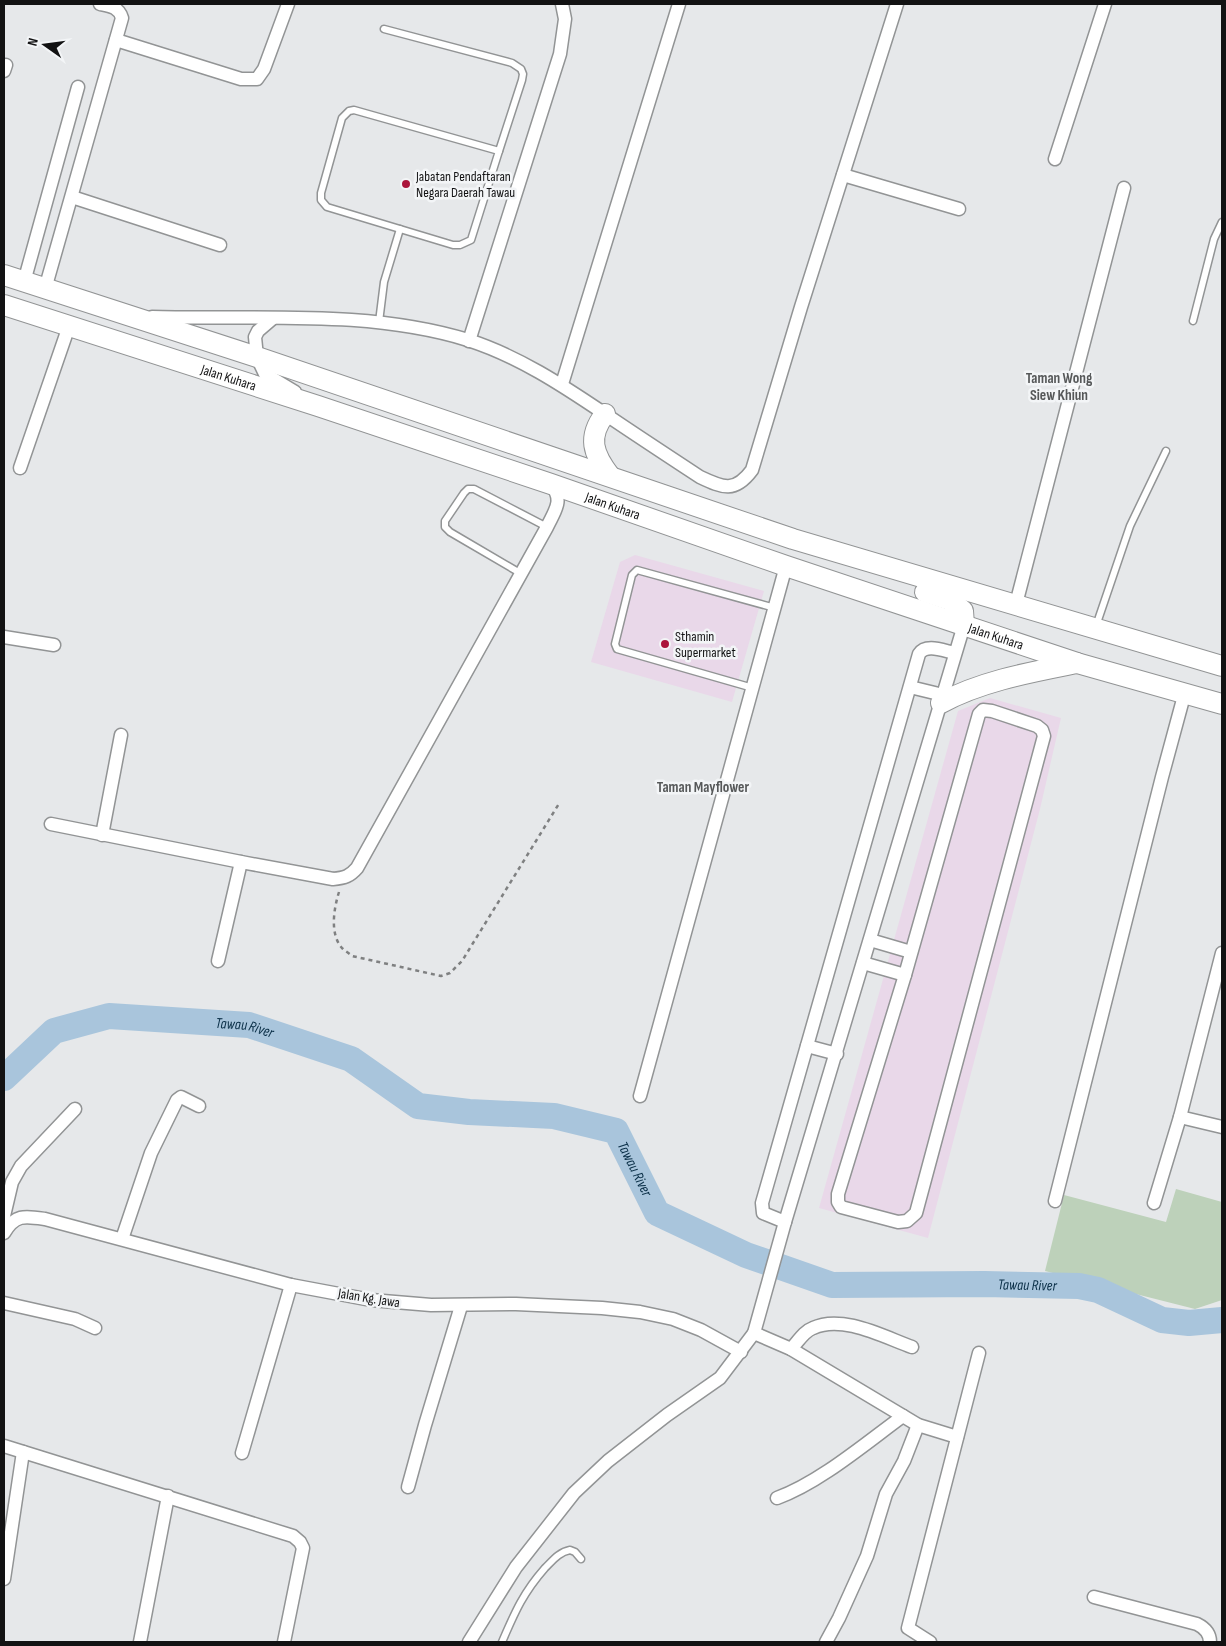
<svg xmlns="http://www.w3.org/2000/svg" width="1226" height="1646" font-family="'Sofia Sans Condensed',sans-serif">
<rect width="100%" height="100%" fill="#e6e8ea"/>
<g fill="#e9d8e9">
<path d="M635,555L764,591L732,702L591,662L620,562Z"/>
<path d="M990,698L1061,718L1040,809L928,1238L819,1208L958,711Z"/>
</g>
<path fill="#bdd1ba" d="M1176,1189L1222,1202V1300L1195,1309L1045,1271L1064,1195L1166,1222Z"/>
<g fill="none" stroke-linecap="round" stroke-linejoin="round">
<path stroke="#a9c5dc" stroke-width="26" id="s1" d="M4,1078L54,1031L109,1016L249,1025L351,1059L418,1106L469,1112L554,1116L616,1131L657,1213L746,1255L832,1285L984,1284L1079,1286L1098,1290L1162,1320L1189,1323L1222,1320"/>
<defs>
<g id="service">
<path d="M384,29L512,63L521,69L523,74L522,80L499,151"/>
<path d="M354,110L499,151L471,240L460,245H453L327,207L321,200V193L342,118L349,111Z"/>
<path d="M1193,321L1214,239L1222,222"/>
<path d="M379,322L384,282L400,229"/>
<path d="M520,573L450,532L445,527V521L464,493L468,489H474L547,527"/>
<path d="M1096,626L1130,526L1166,451"/>
<path d="M753,688L617,649L615,644L632,575L637,570L775,608"/>
<path d="M502,1642C515,1612 523,1593 545,1568C553,1560 559,1552 570,1550L575,1552L581,1559"/>
</g>
<g id="minor">
<path d="M116,40L241,79H257L264,69L288,4"/>
<path d="M4,71L6,65"/>
<path d="M1055,159L1105,4"/>
<path d="M843,175L959,209"/>
<path d="M72,197L220,245"/>
<path d="M24,282L78,87"/>
<path d="M45,289L122,18C119,7 110,6 100,4"/>
<path d="M152,317C257,320 367,309 468,340C518,356 562,385 605,414C636,435 668,456 700,477C723,488 735,493 752,470L801,307L897,4"/>
<path d="M272,319L258,331L255,337L257,357L265,374L295,392"/>
<path d="M469,341L560,54L565,19L562,4"/>
<path d="M562,384L679,4"/>
<path d="M20,468L69,326"/>
<path d="M1016,604L1124,188"/>
<path d="M4,637L54,645"/>
<path d="M910,687L943,695"/>
<path d="M983,710L992,711L1037,726L1042,730L1044,736L916,1213L907,1221L898,1222L841,1207L838,1202V1194L905,975L979,714Z"/>
<path d="M51,824L241,862L333,879C345,878 350,876 357,868L547,527C555,510 564,501 551,484"/>
<path d="M102,835L121,735"/>
<path d="M870,940L911,952"/>
<path d="M218,961L241,862"/>
<path d="M863,963L905,975"/>
<path d="M807,1046L837,1054"/>
<path d="M640,1096L786,566"/>
<path d="M1180,1117L1222,1127"/>
<path d="M1055,1201L1162,777L1185,692"/>
<path d="M1154,1203L1180,1117L1222,953"/>
<path d="M4,1216L12,1182L21,1166L75,1109"/>
<path d="M785,1222L763,1213L762,1203L919,654C926,643 944,651 955,653"/>
<path d="M4,1233C15,1214 25,1216 45,1219L291,1285L371,1300L431,1305L516,1304L602,1308L640,1312L673,1319L701,1330L741,1352"/>
<path d="M122,1239L151,1153L177,1100L181,1097L199,1106"/>
<path d="M4,1303L75,1319L95,1328"/>
<path d="M754,1333L791,1349L918,1425L957,1437"/>
<path d="M791,1349C797,1343 804,1331 813,1328C842,1314 884,1337 912,1347"/>
<path d="M4,1446L293,1536L300,1542L303,1548L284,1642"/>
<path d="M242,1453L291,1285"/>
<path d="M408,1487L425,1425L461,1306"/>
<path d="M777,1498C819,1483 866,1443 903,1416"/>
<path d="M4,1579L23,1452"/>
<path d="M1094,1597L1197,1624C1205,1628 1210,1633 1210,1642"/>
<path d="M140,1642L168,1496"/>
<path d="M469,1642L516,1567L574,1493L608,1461L667,1415L720,1378L754,1333L785,1222L964,625"/>
<path d="M826,1642L839,1618L867,1556L886,1494L904,1461L918,1425"/>
<path d="M930,1642L908,1628L979,1353"/>
</g>
<g id="primary">
<path d="M4,275L257,357L793,539L1222,666"/>
<path id="s2" d="M4,305L318,406L551,484L786,566L1077,663L1222,704"/>
<path d="M605,414C587,437 593,454 610,476"/>
<path d="M925,592L950,600L963,611L964,625"/>
<path d="M941,703C981,681 1032,672 1077,663"/>
</g>
</defs>
<use href="#service" stroke="#929495" stroke-width="9"/>
<use href="#minor" stroke="#929495" stroke-width="15"/>
<use href="#primary" stroke="#929495" stroke-width="22"/>
<path stroke="#7f8081" stroke-width="2.5" stroke-dasharray="4 4" stroke-linecap="butt" d="M339,892C334,908 329,935 343,949C345,951 349,953 352,956L441,976L450,973L462,961L560,802"/>
<use href="#service" stroke="#fff" stroke-width="6"/>
<use href="#minor" stroke="#fff" stroke-width="12"/>
<use href="#primary" stroke="#fff" stroke-width="20"/>
</g>
<g fill="#ab153b" stroke="#f3f5f7" stroke-width="2">
<circle cx="406" cy="184" r="5"/>
<circle cx="665" cy="644" r="5"/>
</g>
<g text-anchor="middle" dominant-baseline="central" stroke-width="5" stroke-linejoin="round" paint-order="stroke">
<g font-size="14" fill="#121213" stroke="#f3f5f7" text-anchor="start">
<text x="416" y="176">Jabatan Pendaftaran<tspan x="416" dy="16">Negara Daerah Tawau</tspan></text>
<text x="675" y="636">Sthamin<tspan x="675" dy="16">Supermarket</tspan></text>
</g>
<g font-size="14" fill="#121213" stroke="#f3f5f7">
<text stroke="none"><textPath href="#s2" startOffset="236">Jalan Kuhara</textPath></text>
<text stroke="none"><textPath href="#s2" startOffset="641">Jalan Kuhara</textPath></text>
<text stroke="none"><textPath href="#s2" startOffset="1046">Jalan Kuhara</textPath></text>
<text transform="translate(369 1298) rotate(9)">Jalan Kg. Jawa</text>
</g>
<g font-size="15" font-weight="bold" fill="#565859" stroke="#f3f5f7">
<text x="1059" y="378">Taman Wong<tspan x="1059" dy="17">Siew Khiun</tspan></text>
<text x="703" y="787">Taman Mayflower</text>
</g>
<g font-size="15" font-style="italic" fill="#092e46" stroke="#f3f5f7">
<text stroke="none"><textPath href="#s1" startOffset="262">Tawau River</textPath></text>
<text stroke="none"><textPath href="#s1" startOffset="698">Tawau River</textPath></text>
<text stroke="none"><textPath href="#s1" startOffset="1132">Tawau River</textPath></text>
</g>
</g>
<rect width="1226" height="1646" fill="none" stroke="#121213" stroke-width="10"/>
<g transform="translate(45 45) rotate(284)" stroke="#f3f5f7" stroke-width="4" paint-order="stroke">
<path d="M0-4L9 19L0 12L-9 19Z" fill="#121213"/>
<text y="-8" font-size="14" font-weight="bold" text-anchor="middle" fill="#121213">N</text>
</g>
</svg>
